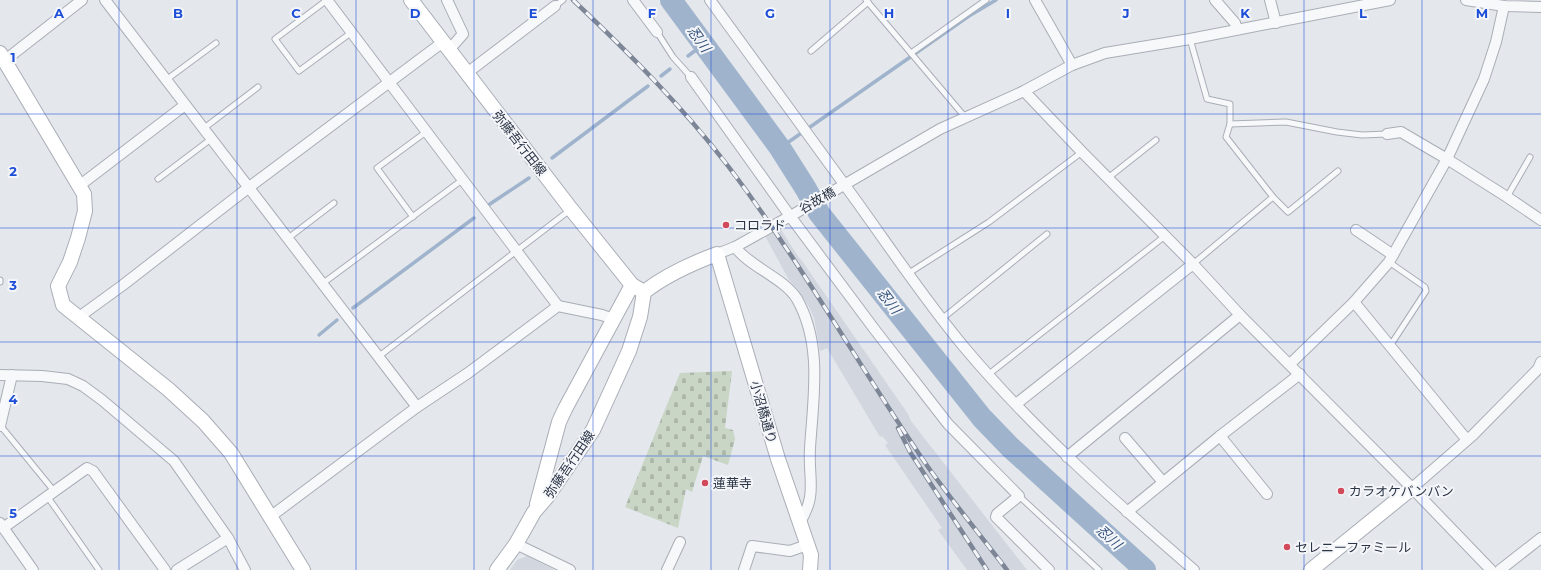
<svg xmlns="http://www.w3.org/2000/svg" width="1541" height="570" font-family="Montserrat,'Noto Sans JP',sans-serif">
<defs>
<pattern id="cemetery-stones" width="16" height="16" patternUnits="userSpaceOnUse"><rect width="16" height="16" fill="#c9d6c5"/><path d="M2 7V4a2 2 0 0 1 4 0v3zM10 15v-3a2 2 0 0 1 4 0v3z" fill="#adb8ab"/></pattern>
</defs>
<rect width="100%" height="100%" fill="#e4e7ec"/>
<g fill="#d2d6de">
<path d="M780,228L799,258H800L908,414L911,421L1027,570H967L938,530L942,528L885,445L888,443L882,436L880,437L827,348L820,351L814,318L809,307L797,288L789,280L765,236Z"/>
<path d="M527,556L555,570H510L517,560Z"/>
</g>
<path fill="url(#cemetery-stones)" d="M732,371L725,428L733,430L735,439L728,465L703,456L692,492L686,489L678,528L625,507L680,373Z"/>
<g fill="none" stroke-linecap="round" stroke-linejoin="round">
<g stroke="#9fb4cc" stroke-width="3.5">
<path d="M688,56L704,44"/>
<path d="M661,76L670,69"/>
<path d="M780,148L969,16L996,0"/>
<path d="M552,158L648,86"/>
<path d="M487,206L529,178"/>
<path d="M353,308L474,218"/>
<path d="M319,335L337,320"/>
</g>
<path stroke="#9fb4cc" stroke-width="22" d="M671,0L780,148L806,189L819,213L982,418L1010,447L1145,570"/>
<defs>
<g id="lane">
<path d="M327,0L275,39L299,71L352,32"/>
<path d="M866,0L965,117"/>
<path d="M555,6L563,0"/>
<path d="M657,32L673,57L691,77"/>
<path d="M1190,39L1207,99L1230,104V124L1226,137L1273,197L1193,264"/>
<path d="M811,51L868,2"/>
<path d="M911,53L986,0"/>
<path d="M166,80L216,43"/>
<path d="M1230,124L1286,122L1337,132L1362,135L1387,134"/>
<path d="M203,129L258,87"/>
<path d="M1108,178L1156,140"/>
<path d="M158,179L211,139"/>
<path d="M1273,197L1288,212L1338,171"/>
<path d="M1507,197L1530,157"/>
<path d="M413,217L377,168L426,132"/>
<path d="M287,239L334,203"/>
<path d="M1389,262L1425,287L1426,291L1390,346"/>
<path d="M909,273L989,222L1082,152"/>
<path d="M0,280V282"/>
<path d="M322,284L462,180"/>
<path d="M943,318L1047,234"/>
<path d="M378,357L570,210"/>
<path d="M989,374L1165,236"/>
<path d="M0,425L54,491"/>
<path d="M47,496L99,570"/>
<path d="M1019,496L1099,570"/>
</g>
<g id="street">
<path d="M105,0L417,407"/>
<path d="M327,0L558,306"/>
<path d="M447,0L463,34L449,50"/>
<path d="M633,0L657,32"/>
<path d="M710,0C757,65 805,130 852,195C889,246 924,299 964,347C1033,429 1113,500 1194,570"/>
<path d="M1035,0L1072,65"/>
<path d="M1215,0L1235,23L1237,29"/>
<path d="M1270,0L1276,23"/>
<path d="M1466,0L1504,6L1541,7"/>
<path d="M4,61L82,0"/>
<path d="M467,73L555,6"/>
<path d="M691,77L790,216L875,330L948,424L1019,496L997,514L996,517L1049,570"/>
<path d="M1024,91L1082,152L1193,264L1240,315L1412,488L1473,435L1538,369L1541,362"/>
<path d="M1387,134L1401,132L1447,159L1507,197L1541,220"/>
<path d="M79,186L185,105"/>
<path d="M1356,230L1393,255"/>
<path d="M735,247C750,267 784,278 797,299C823,345 813,399 810,448C808,480 818,494 799,524"/>
<path d="M717,254L735,247L794,214L940,129L1024,91L1072,65L1105,53L1190,39L1390,0"/>
<path d="M1354,302L1467,440"/>
<path d="M79,317L123,285L248,188L443,42"/>
<path d="M1290,364L1354,302L1389,262L1447,159L1484,79L1496,42L1504,6"/>
<path d="M0,375L42,376L68,379L83,386L102,400L174,461L228,538L245,570"/>
<path d="M1016,404L1193,264"/>
<path d="M0,426L12,375"/>
<path d="M1220,436L1267,494"/>
<path d="M1125,438L1163,482"/>
<path d="M1067,457L1240,315"/>
<path d="M1412,488L1491,570"/>
<path d="M1127,512L1220,436L1300,374"/>
<path d="M270,517L417,407L468,373L558,306L602,315L613,319"/>
<path d="M0,523L33,570"/>
<path d="M3,528L87,468L93,471L165,570"/>
<path d="M516,544L570,570"/>
<path d="M177,570L228,538"/>
<path d="M667,570L680,542"/>
<path d="M744,570L752,546L790,551L807,545"/>
<path d="M1500,570L1541,538"/>
</g>
<g id="secondary">
<path d="M411,0L571,209L632,285L644,292"/>
<path d="M0,53L84,194L85,211L78,238L70,262L58,286L63,305L168,389L203,421L231,453L303,570"/>
<path d="M644,292C666,275 690,264 717,254L778,459L811,555L810,570"/>
<path d="M537,504L559,422L565,409L632,285"/>
<path d="M497,570L516,544L534,512L547,497L593,430L629,351L640,317L644,292"/>
<path d="M1311,570L1412,488"/>
</g>
</defs>
<use href="#lane" stroke="#a9aeb7" stroke-width="7"/>
<use href="#street" stroke="#a9aeb7" stroke-width="12"/>
<use href="#secondary" stroke="#a9aeb7" stroke-width="16"/>
<use href="#lane" stroke="#f7f8fa" stroke-width="5"/>
<use href="#street" stroke="#f7f8fa" stroke-width="10"/>
<use href="#secondary" stroke="#fff" stroke-width="14"/>
<defs>
<g id="rail">
<path d="M573,0C628,52 682,106 728,166C801,262 860,368 928,467C953,502 981,536 1007,570"/>
<path d="M898,428L910,452L987,570"/>
</g>
</defs>
<use href="#rail" stroke="#7d8696" stroke-width="4.5"/>
<use href="#rail" stroke="#f4f6f9" stroke-width="3" stroke-dasharray="9" stroke-linecap="butt"/>
</g>
<path fill="none" stroke="#1d4ed8" stroke-width="1" stroke-opacity="0.55" d="M119,0V570M237,0V570M356,0V570M474,0V570M593,0V570M711,0V570M830,0V570M948,0V570M1067,0V570M1185,0V570M1304,0V570M1422,0V570M0,114H1541M0,228H1541M0,342H1541M0,456H1541"/>
<g fill="#d1495b" stroke="#f4f6f9" stroke-width="1.5">
<circle cx="726" cy="225" r="4"/>
<circle cx="705" cy="483" r="4"/>
<circle cx="1341" cy="491" r="4"/>
<circle cx="1287" cy="547" r="4"/>
</g>
<g text-anchor="middle" dominant-baseline="central" stroke-width="4" stroke-linejoin="round" paint-order="stroke">
<g font-size="13" fill="#2b3445" stroke="#f4f6f9">
<text transform="translate(520 143) rotate(52)">弥藤吾行田線</text>
<text transform="translate(817 200) rotate(-30)">谷故橋</text>
<text transform="translate(764 412) rotate(74)">小沼橋通り</text>
<text transform="translate(569 464) rotate(-56)">弥藤吾行田線</text>
</g>
<g font-size="13" fill="#2b3445" stroke="#f4f6f9" text-anchor="start">
<text x="734" y="225">コロラド</text>
<text x="713" y="483">蓮華寺</text>
<text x="1349" y="491">カラオケバンバン</text>
<text x="1295" y="547">セレニーファミール</text>
</g>
<g font-size="14" font-style="italic" fill="#34527a" stroke="#f4f6f9">
<text transform="translate(699 39) rotate(54)">忍川</text>
<text transform="translate(889 301) rotate(52)">忍川</text>
<text transform="translate(1109 537) rotate(42)">忍川</text>
</g>
</g>
<g font-size="13" text-anchor="middle" font-weight="bold" fill="#1d4ed8" stroke="#f4f6f9" stroke-width="4" stroke-linejoin="round" paint-order="stroke">
<text x="59" y="18">A</text>
<text x="178" y="18">B</text>
<text x="296" y="18">C</text>
<text x="415" y="18">D</text>
<text x="533" y="18">E</text>
<text x="652" y="18">F</text>
<text x="770" y="18">G</text>
<text x="889" y="18">H</text>
<text x="1008" y="18">I</text>
<text x="1126" y="18">J</text>
<text x="1245" y="18">K</text>
<text x="1363" y="18">L</text>
<text x="1482" y="18">M</text>
<text x="13" y="62">1</text>
<text x="13" y="176">2</text>
<text x="13" y="290">3</text>
<text x="13" y="404">4</text>
<text x="13" y="518">5</text>
</g>
</svg>
